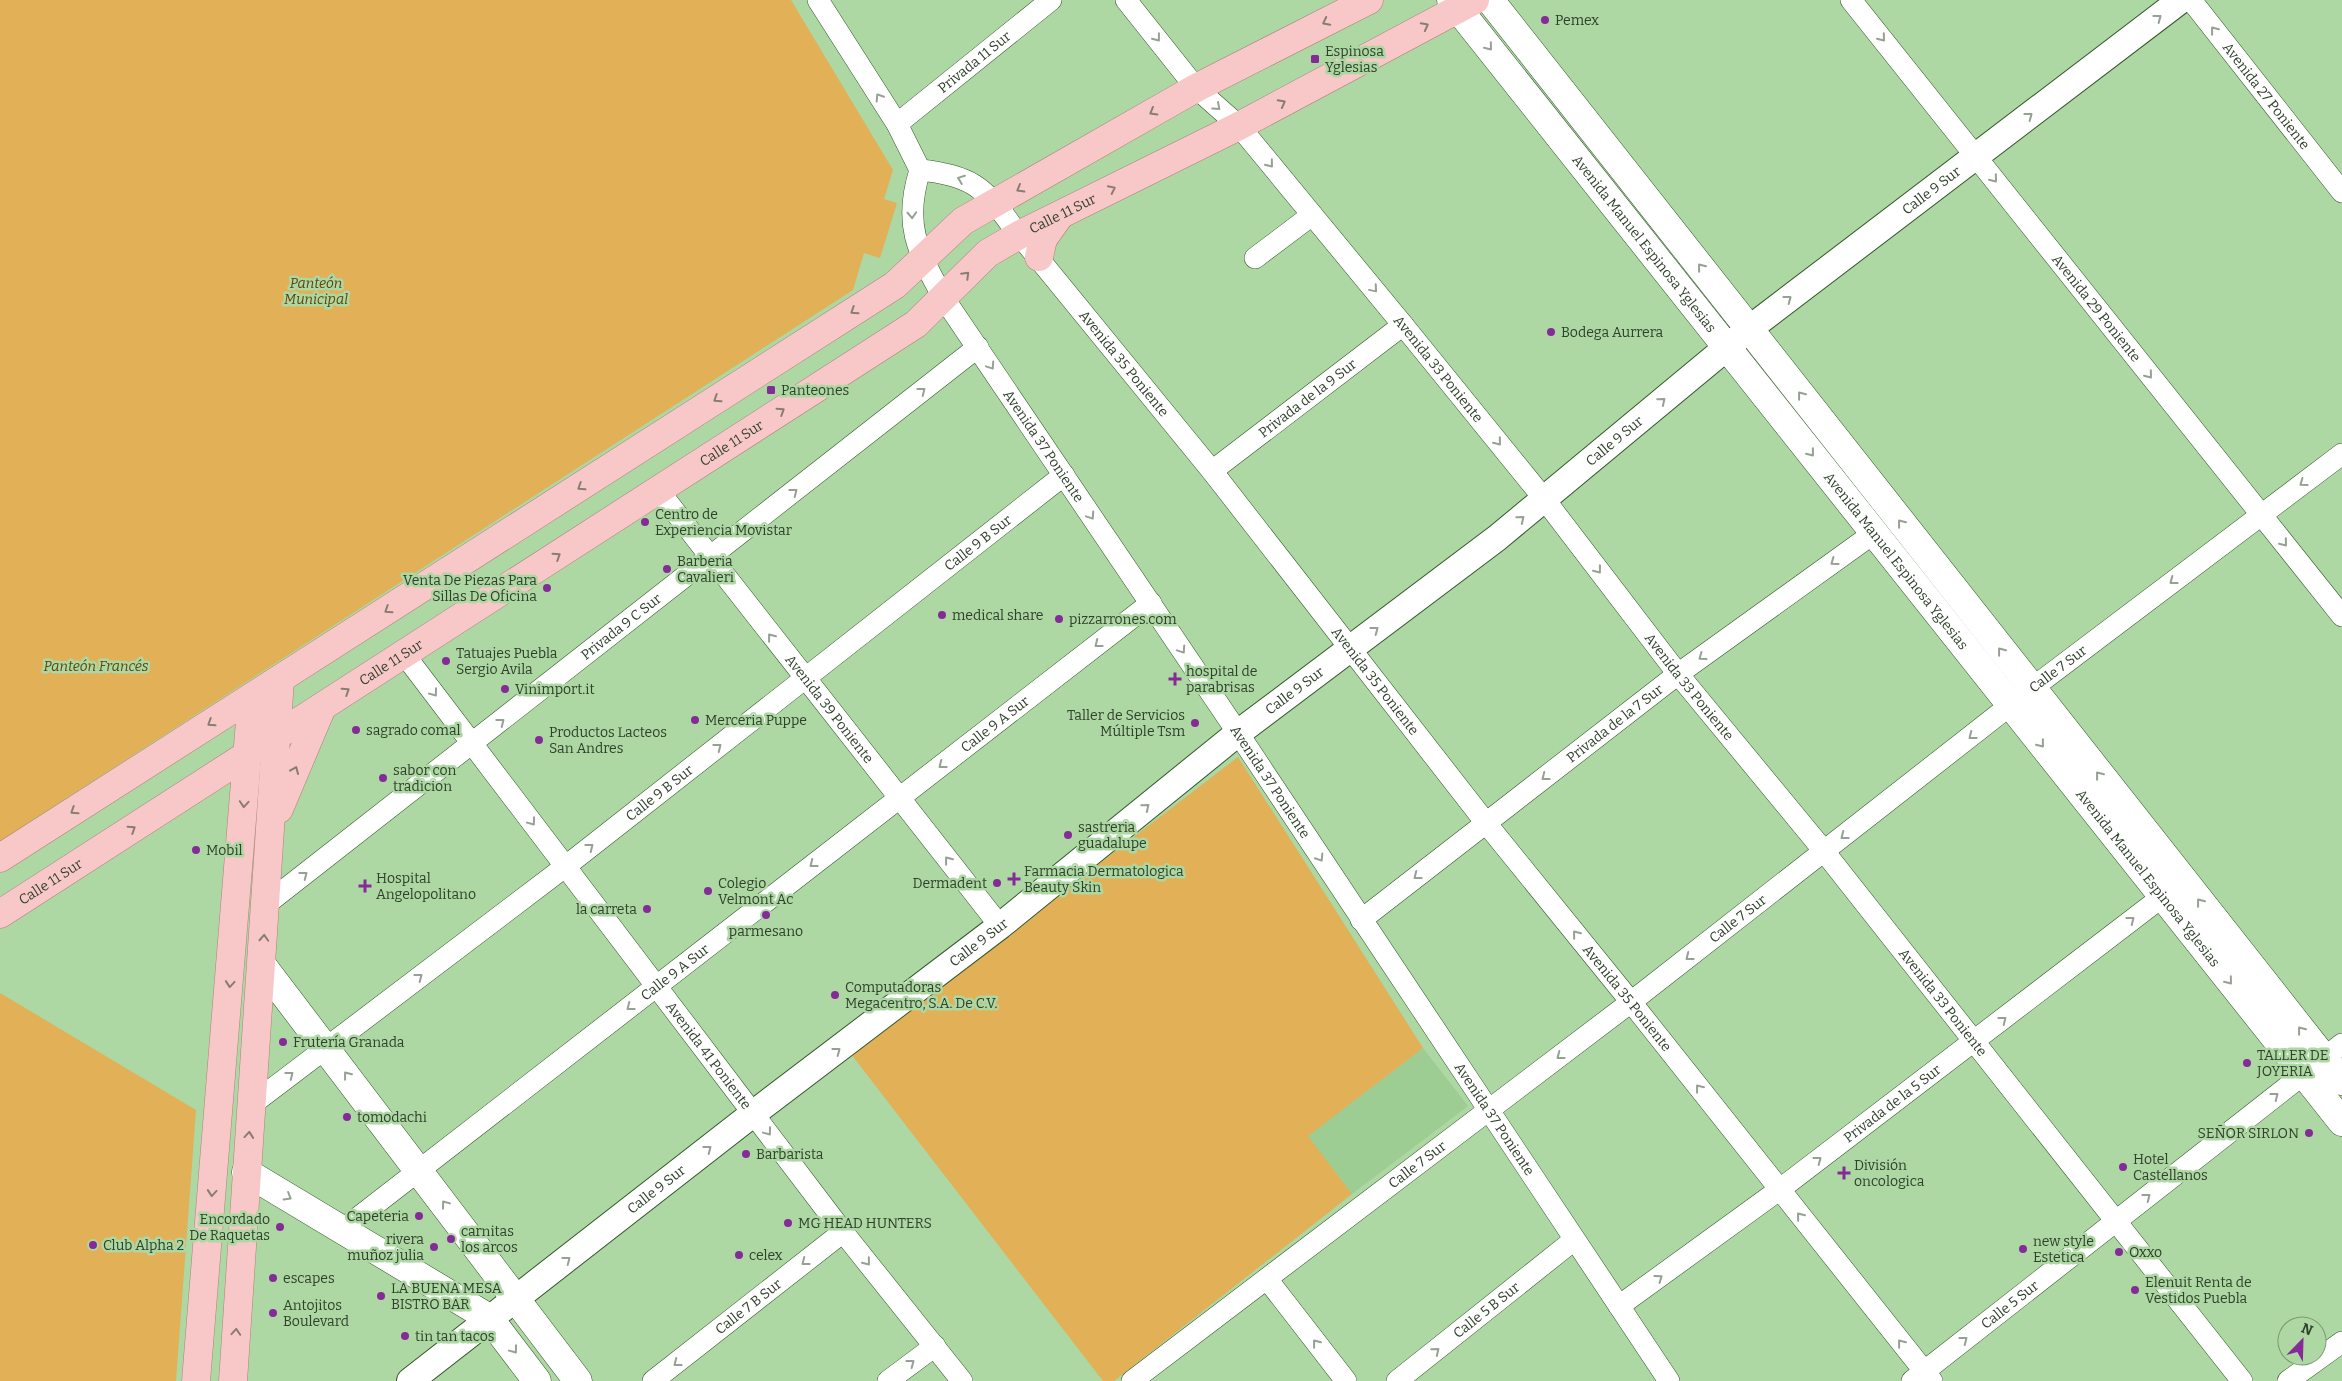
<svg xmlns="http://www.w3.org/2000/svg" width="2342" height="1381" font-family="Bitter,serif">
<rect width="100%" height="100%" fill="#add7a3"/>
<path fill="#9ecd93" d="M1423,1048L1468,1106L1352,1194L1307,1136Z"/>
<g fill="#e2b056">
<path d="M0,0H791L893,170L884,199L897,203L880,258L864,253L853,290L0,841Z"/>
<path d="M1238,757L1423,1048L1308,1136L1352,1194L1114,1381H1103L851,1054Z"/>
<path d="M0,993L196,1110L176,1381H0Z"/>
</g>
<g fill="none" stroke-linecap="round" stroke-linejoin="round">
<defs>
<g id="minor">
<path d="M818,0L897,124L920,170"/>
<path id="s1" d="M1126,0L1196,88L1239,126L1403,325L1545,500L1678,674L1819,845L2242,1381"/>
<path id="s2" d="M1851,0L2342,616"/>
<path id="s3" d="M2191,0L2342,192"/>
<path id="s4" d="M897,124L1051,0"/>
<path id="s5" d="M920,170C969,175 984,186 1012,226L1212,471L1486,823L1631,1002L1932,1381"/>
<path id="s6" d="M920,170C903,224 917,250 943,297L1238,733L1669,1381"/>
<path d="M1255,258L1312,215"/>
<path id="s7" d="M1212,471L1403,325"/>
<path id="s8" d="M658,490L1000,926"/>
<path id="s9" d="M404,654L843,1232L962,1381"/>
<path id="s10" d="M265,905L978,347"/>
<path id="s11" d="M1361,920L1678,674L1874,533"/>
<path id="s12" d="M251,1105L566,866L1064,475"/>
<path id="s13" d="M342,1230L1151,603"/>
<path d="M1267,1279L1346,1381"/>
<path id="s14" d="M1619,1306L1779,1190L2162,897"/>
<path id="s15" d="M653,1381L843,1232"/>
<path d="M888,1381L935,1346"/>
<path id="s16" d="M1132,1381L1631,1002L2031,689L2342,454"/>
<path id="s17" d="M1397,1381L1574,1240"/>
<path id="s18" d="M1912,1381L2342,1044"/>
<path d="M2288,1381L2342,1342"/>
</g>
<g id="tertiary">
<path id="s19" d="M410,1381L754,1113L1000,926L1238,733L1497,538L1749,329L2181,0"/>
</g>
<g id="secondary">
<path id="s20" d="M1451,0L2342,1122"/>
<path d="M1490,0L2342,1081"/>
<path d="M262,965L578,1381"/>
<path d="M246,1172L484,1315L496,1327L537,1381"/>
</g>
<g id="primary">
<path d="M1039,257L1043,239L1060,215"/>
<path d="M279,809L322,707"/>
<path d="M0,858L895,285L963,221L1196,88L1369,0"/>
<path id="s21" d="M0,914L916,324L988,253L1021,234L1239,126L1475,0"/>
<path d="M196,1381L252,697"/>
<path d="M233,1381L280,679"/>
</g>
</defs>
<use href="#minor" stroke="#33582a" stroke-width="22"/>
<use href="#tertiary" stroke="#33582a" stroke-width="28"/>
<use href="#secondary" stroke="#33582a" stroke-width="29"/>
<use href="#primary" stroke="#ae817a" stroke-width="29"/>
<use href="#minor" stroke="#fff" stroke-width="21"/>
<use href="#tertiary" stroke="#fff" stroke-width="26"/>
<use href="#secondary" stroke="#fff" stroke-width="28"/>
<use href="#primary" stroke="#f8c8c8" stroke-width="28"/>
</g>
<defs><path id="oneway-chevron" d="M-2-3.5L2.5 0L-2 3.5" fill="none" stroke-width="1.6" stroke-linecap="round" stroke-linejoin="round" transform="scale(1.25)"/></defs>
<g stroke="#97a095">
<use href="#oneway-chevron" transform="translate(2158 18) rotate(-37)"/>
<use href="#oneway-chevron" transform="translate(2214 30) rotate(-128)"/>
<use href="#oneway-chevron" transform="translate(1157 38) rotate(52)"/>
<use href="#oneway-chevron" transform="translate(1882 38) rotate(51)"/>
<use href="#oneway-chevron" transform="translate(1489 47) rotate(51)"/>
<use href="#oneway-chevron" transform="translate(879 97) rotate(-123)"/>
<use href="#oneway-chevron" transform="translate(1217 107) rotate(42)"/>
<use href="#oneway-chevron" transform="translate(2029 116) rotate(-37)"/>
<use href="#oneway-chevron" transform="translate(1270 164) rotate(51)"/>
<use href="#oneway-chevron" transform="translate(961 179) rotate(-159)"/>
<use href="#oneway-chevron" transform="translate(1994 179) rotate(51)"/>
<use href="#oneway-chevron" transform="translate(912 215) rotate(87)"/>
<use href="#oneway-chevron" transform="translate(1701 267) rotate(-128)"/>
<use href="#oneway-chevron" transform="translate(1374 289) rotate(50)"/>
<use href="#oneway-chevron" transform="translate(1788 299) rotate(-37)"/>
<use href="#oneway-chevron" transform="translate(991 366) rotate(56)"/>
<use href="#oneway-chevron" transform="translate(2149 375) rotate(51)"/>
<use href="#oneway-chevron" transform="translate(922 391) rotate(-38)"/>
<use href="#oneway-chevron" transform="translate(1801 395) rotate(-128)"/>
<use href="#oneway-chevron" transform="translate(1662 401) rotate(-40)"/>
<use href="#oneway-chevron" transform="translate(1498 442) rotate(51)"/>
<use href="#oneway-chevron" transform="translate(1811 453) rotate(52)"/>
<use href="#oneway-chevron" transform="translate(2303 483) rotate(144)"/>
<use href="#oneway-chevron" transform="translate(794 492) rotate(-38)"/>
<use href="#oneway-chevron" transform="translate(1091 516) rotate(56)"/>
<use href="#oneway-chevron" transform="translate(1521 519) rotate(-39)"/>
<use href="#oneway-chevron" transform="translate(1901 523) rotate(-128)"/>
<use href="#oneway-chevron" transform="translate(2284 543) rotate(51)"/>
<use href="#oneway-chevron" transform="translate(1834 562) rotate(144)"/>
<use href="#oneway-chevron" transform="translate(1598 570) rotate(52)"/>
<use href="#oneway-chevron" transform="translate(2173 581) rotate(143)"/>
<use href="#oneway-chevron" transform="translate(1375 630) rotate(-37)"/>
<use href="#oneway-chevron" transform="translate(771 637) rotate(-128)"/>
<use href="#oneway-chevron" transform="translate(1098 644) rotate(142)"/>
<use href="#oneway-chevron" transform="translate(1182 650) rotate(56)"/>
<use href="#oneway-chevron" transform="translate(2001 651) rotate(-128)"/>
<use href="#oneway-chevron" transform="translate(1702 657) rotate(144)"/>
<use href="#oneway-chevron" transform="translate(434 693) rotate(53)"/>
<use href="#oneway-chevron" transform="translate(501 722) rotate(-38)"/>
<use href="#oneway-chevron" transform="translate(1972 736) rotate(142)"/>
<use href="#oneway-chevron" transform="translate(2041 744) rotate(52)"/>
<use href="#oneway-chevron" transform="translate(718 747) rotate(-38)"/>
<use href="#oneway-chevron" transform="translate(942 765) rotate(142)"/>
<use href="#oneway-chevron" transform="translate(2099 775) rotate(-128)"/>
<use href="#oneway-chevron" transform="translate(1545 777) rotate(142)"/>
<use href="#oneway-chevron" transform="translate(1146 807) rotate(-39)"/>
<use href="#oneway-chevron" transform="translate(532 822) rotate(53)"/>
<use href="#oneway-chevron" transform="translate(1844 836) rotate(142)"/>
<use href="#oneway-chevron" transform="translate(590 847) rotate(-38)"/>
<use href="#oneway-chevron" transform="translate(1320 858) rotate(57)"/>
<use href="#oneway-chevron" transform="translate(948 860) rotate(-128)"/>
<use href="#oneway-chevron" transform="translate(813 864) rotate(142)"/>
<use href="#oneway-chevron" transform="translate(304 875) rotate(-38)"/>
<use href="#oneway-chevron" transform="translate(1417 876) rotate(142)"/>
<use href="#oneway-chevron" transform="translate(2200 902) rotate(-128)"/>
<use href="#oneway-chevron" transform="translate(2131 920) rotate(-38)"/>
<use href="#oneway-chevron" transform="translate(1576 934) rotate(-129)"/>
<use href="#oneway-chevron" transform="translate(1689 957) rotate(142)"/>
<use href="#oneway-chevron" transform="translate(419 977) rotate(-37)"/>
<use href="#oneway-chevron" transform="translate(2229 981) rotate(51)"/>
<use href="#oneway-chevron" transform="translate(630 1007) rotate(142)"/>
<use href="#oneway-chevron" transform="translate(2003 1020) rotate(-38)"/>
<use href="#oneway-chevron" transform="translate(2301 1030) rotate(-128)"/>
<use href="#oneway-chevron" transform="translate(837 1051) rotate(-37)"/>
<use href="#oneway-chevron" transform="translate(1560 1056) rotate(143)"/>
<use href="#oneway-chevron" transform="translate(290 1075) rotate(-38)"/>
<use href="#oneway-chevron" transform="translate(347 1075) rotate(-128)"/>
<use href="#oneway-chevron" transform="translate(1699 1088) rotate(-128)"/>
<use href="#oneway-chevron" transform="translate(2275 1096) rotate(-38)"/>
<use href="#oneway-chevron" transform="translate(768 1132) rotate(53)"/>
<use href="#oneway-chevron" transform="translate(708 1149) rotate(-38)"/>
<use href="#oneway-chevron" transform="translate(1818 1160) rotate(-37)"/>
<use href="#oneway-chevron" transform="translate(288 1197) rotate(31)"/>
<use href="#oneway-chevron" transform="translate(2147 1197) rotate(-38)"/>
<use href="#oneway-chevron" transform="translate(445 1204) rotate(-127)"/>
<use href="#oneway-chevron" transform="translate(1800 1216) rotate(-129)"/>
<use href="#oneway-chevron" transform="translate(567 1260) rotate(-38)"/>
<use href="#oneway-chevron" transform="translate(805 1262) rotate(142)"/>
<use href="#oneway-chevron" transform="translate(867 1262) rotate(51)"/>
<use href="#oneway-chevron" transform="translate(1659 1278) rotate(-36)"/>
<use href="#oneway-chevron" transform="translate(1964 1340) rotate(-38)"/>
<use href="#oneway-chevron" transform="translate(1316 1343) rotate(-128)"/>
<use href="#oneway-chevron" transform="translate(1901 1343) rotate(-129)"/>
<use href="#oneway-chevron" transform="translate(514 1350) rotate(53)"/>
<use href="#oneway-chevron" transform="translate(1436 1351) rotate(-39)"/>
<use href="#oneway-chevron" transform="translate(677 1363) rotate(142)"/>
<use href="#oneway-chevron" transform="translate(911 1363) rotate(-37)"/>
</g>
<g stroke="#897d72">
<use href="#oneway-chevron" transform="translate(1326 22) rotate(153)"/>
<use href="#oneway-chevron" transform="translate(1425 26) rotate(-28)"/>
<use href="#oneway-chevron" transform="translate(1282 103) rotate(-28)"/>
<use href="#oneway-chevron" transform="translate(1153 112) rotate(150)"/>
<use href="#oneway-chevron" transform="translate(1020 189) rotate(150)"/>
<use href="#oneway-chevron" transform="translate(1112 189) rotate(-26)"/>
<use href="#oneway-chevron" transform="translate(966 275) rotate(-45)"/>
<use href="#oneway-chevron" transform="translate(854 311) rotate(147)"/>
<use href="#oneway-chevron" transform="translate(717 399) rotate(147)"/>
<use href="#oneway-chevron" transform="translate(781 411) rotate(-33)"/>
<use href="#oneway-chevron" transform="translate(581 487) rotate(147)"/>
<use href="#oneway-chevron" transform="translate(557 556) rotate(-33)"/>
<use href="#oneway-chevron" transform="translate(388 610) rotate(147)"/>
<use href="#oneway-chevron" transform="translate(346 691) rotate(-33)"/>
<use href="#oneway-chevron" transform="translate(211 723) rotate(147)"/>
<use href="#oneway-chevron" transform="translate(295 770) rotate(-67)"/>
<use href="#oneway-chevron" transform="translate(244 804) rotate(94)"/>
<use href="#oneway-chevron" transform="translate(74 811) rotate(147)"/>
<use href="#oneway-chevron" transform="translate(132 829) rotate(-33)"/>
<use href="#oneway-chevron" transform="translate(264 938) rotate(-87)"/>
<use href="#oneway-chevron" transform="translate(230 984) rotate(95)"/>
<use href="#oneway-chevron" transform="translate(249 1135) rotate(-85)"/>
<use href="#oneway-chevron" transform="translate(212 1193) rotate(95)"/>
<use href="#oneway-chevron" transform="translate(236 1332) rotate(-86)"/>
</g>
<g fill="#842b98" stroke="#add7a3" stroke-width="2">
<circle cx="1545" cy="20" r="5"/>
<rect x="1310" y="54" width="10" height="10" rx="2.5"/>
<circle cx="1551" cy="332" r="5"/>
<rect x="766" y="385" width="10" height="10" rx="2.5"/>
<circle cx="645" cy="522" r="5"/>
<circle cx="667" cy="569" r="5"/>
<circle cx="547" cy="588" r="5"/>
<circle cx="942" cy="615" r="5"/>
<circle cx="1059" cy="619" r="5"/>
<circle cx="446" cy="661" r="5"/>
<path d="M1172.5 671.5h5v5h5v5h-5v5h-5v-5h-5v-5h5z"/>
<circle cx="505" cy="689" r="5"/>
<circle cx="695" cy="720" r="5"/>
<circle cx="1195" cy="723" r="5"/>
<circle cx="356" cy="730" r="5"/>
<circle cx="539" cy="740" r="5"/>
<circle cx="383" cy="778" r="5"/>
<circle cx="1068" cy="835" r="5"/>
<circle cx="196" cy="850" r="5"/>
<path d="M1011.5 871.5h5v5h5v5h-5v5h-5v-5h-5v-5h5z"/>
<circle cx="997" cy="883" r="5"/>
<path d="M362.5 878.5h5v5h5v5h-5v5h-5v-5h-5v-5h5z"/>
<circle cx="708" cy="891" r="5"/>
<circle cx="647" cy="909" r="5"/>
<circle cx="766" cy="915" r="5"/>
<circle cx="835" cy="995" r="5"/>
<circle cx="283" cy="1042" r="5"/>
<circle cx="2247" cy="1063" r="5"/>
<circle cx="347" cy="1117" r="5"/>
<circle cx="2309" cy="1133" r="5"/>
<circle cx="746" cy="1154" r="5"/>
<circle cx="2123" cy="1167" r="5"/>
<path d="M1841.5 1165.5h5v5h5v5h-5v5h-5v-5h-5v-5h5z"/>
<circle cx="419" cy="1216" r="5"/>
<circle cx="788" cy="1223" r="5"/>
<circle cx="280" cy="1227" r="5"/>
<circle cx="451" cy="1239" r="5"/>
<circle cx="93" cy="1245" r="5"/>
<circle cx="434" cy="1247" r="5"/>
<circle cx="2023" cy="1249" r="5"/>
<circle cx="2119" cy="1252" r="5"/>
<circle cx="739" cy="1255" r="5"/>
<circle cx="273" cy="1278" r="5"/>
<circle cx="2135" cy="1290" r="5"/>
<circle cx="381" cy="1296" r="5"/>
<circle cx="273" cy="1313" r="5"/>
<circle cx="405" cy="1336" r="5"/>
</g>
<g text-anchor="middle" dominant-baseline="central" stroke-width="5" stroke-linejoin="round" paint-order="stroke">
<g font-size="14" fill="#2f402b" stroke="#add7a3" text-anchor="start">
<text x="1555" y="20">Pemex</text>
<text x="1325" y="51">Espinosa<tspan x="1325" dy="16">Yglesias</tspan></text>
<text x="1561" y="332">Bodega Aurrera</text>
<text x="781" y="390">Panteones</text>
<text x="655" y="514">Centro de<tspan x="655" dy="16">Experiencia Movistar</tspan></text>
<text x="677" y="561">Barberia<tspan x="677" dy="16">Cavalieri</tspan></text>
<text x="537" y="580" text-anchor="end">Venta De Piezas Para<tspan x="537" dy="16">Sillas De Oficina</tspan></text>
<text x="952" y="615">medical share</text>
<text x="1069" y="619">pizzarrones.com</text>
<text x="456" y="653">Tatuajes Puebla<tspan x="456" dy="16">Sergio Avila</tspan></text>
<text x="1186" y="671">hospital de<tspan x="1186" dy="16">parabrisas</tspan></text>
<text x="515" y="689">Vinimport.it</text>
<text x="1185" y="715" text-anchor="end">Taller de Servicios<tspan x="1185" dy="16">Múltiple Tsm</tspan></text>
<text x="705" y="720">Merceria Puppe</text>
<text x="366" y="730">sagrado comal</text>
<text x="549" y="732">Productos Lacteos<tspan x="549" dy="16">San Andres</tspan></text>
<text x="393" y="770">sabor con<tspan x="393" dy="16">tradicion</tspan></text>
<text x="1078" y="827">sastreria<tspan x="1078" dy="16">guadalupe</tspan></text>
<text x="206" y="850">Mobil</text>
<text x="1024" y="871">Farmacia Dermatologica<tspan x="1024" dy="16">Beauty Skin</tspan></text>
<text x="376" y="878">Hospital<tspan x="376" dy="16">Angelopolitano</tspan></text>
<text x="718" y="883">Colegio<tspan x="718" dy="16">Velmont Ac</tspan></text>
<text x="987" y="883" text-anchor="end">Dermadent</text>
<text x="637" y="909" text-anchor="end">la carreta</text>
<text x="766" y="931" text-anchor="middle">parmesano</text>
<text x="845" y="987">Computadoras<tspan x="845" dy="16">Megacentro, S.A. De C.V.</tspan></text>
<text x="293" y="1042">Frutería Granada</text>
<text x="2257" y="1055">TALLER DE<tspan x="2257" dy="16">JOYERIA</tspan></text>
<text x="357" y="1117">tomodachi</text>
<text x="2299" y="1133" text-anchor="end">SEÑOR SIRLON</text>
<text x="756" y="1154">Barbarista</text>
<text x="2133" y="1159">Hotel<tspan x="2133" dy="16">Castellanos</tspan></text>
<text x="1854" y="1165">División<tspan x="1854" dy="16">oncologica</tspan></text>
<text x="409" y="1216" text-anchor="end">Capeteria</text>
<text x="270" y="1219" text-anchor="end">Encordado<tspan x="270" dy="16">De Raquetas</tspan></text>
<text x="798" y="1223">MG HEAD HUNTERS</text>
<text x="461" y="1231">carnitas<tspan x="461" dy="16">los arcos</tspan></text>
<text x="424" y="1239" text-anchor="end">rivera<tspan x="424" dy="16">muñoz julia</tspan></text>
<text x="2033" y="1241">new style<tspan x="2033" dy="16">Estetica</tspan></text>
<text x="103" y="1245">Club Alpha 2</text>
<text x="2129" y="1252">Oxxo</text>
<text x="749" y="1255">celex</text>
<text x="283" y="1278">escapes</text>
<text x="2145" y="1282">Elenuit Renta de<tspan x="2145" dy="16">Vestidos Puebla</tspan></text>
<text x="391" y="1288">LA BUENA MESA<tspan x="391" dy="16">BISTRO BAR</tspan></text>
<text x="283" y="1305">Antojitos<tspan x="283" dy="16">Boulevard</tspan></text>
<text x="415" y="1336">tin tan tacos</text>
</g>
<g font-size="14" fill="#2f402b" stroke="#add7a3">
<text stroke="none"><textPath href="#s4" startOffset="99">Privada 11 Sur</textPath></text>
<text stroke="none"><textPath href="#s3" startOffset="122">Avenida 27 Poniente</textPath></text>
<text stroke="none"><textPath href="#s19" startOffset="1932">Calle 9 Sur</textPath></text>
<text stroke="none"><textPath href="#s21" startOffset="1275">Calle 11 Sur</textPath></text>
<text stroke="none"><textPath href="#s20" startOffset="311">Avenida Manuel Espinosa Yglesias</textPath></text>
<text stroke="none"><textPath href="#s2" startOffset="394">Avenida 29 Poniente</textPath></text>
<text stroke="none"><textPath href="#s5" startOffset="290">Avenida 35 Poniente</textPath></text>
<text stroke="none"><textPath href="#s1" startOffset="484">Avenida 33 Poniente</textPath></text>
<text stroke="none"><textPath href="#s7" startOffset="120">Privada de la 9 Sur</textPath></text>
<text stroke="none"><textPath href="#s19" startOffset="1528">Calle 9 Sur</textPath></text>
<text stroke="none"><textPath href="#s21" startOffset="870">Calle 11 Sur</textPath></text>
<text stroke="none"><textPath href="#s6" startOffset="314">Avenida 37 Poniente</textPath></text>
<text stroke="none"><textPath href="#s12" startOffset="919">Calle 9 B Sur</textPath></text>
<text stroke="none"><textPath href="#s20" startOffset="716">Avenida Manuel Espinosa Yglesias</textPath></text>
<text stroke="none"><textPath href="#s10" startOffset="452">Privada 9 C Sur</textPath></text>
<text stroke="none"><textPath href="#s21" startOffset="465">Calle 11 Sur</textPath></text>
<text stroke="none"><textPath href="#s16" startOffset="1168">Calle 7 Sur</textPath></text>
<text stroke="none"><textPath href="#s5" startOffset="695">Avenida 35 Poniente</textPath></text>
<text stroke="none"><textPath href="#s1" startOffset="889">Avenida 33 Poniente</textPath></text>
<text stroke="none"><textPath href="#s19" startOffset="1122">Calle 9 Sur</textPath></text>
<text stroke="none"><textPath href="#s8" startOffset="278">Avenida 39 Poniente</textPath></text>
<text stroke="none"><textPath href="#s11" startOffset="321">Privada de la 7 Sur</textPath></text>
<text stroke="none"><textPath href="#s13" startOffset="826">Calle 9 A Sur</textPath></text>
<text stroke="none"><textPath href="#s6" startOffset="719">Avenida 37 Poniente</textPath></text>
<text stroke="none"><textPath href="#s12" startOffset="514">Calle 9 B Sur</textPath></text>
<text stroke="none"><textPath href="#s20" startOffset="1121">Avenida Manuel Espinosa Yglesias</textPath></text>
<text stroke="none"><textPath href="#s21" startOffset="60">Calle 11 Sur</textPath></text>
<text stroke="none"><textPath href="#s16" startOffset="762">Calle 7 Sur</textPath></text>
<text stroke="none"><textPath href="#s19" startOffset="718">Calle 9 Sur</textPath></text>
<text stroke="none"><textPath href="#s13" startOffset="421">Calle 9 A Sur</textPath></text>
<text stroke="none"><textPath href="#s5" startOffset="1100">Avenida 35 Poniente</textPath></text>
<text stroke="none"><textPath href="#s1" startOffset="1294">Avenida 33 Poniente</textPath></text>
<text stroke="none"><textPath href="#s9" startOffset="504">Avenida 41 Poniente</textPath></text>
<text stroke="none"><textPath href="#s14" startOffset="340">Privada de la 5 Sur</textPath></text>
<text stroke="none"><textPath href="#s6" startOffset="1124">Avenida 37 Poniente</textPath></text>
<text stroke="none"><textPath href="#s16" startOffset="358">Calle 7 Sur</textPath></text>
<text stroke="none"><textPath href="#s19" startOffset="312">Calle 9 Sur</textPath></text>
<text stroke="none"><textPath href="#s18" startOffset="124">Calle 5 Sur</textPath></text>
<text stroke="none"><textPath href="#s15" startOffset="121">Calle 7 B Sur</textPath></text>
<text stroke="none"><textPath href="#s17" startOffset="114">Calle 5 B Sur</textPath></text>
</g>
<g font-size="14" font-style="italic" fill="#604409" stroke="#add7a3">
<text x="316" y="283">Panteón<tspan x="316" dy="16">Municipal</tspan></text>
<text x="96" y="666">Panteón Francés</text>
</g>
</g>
<g transform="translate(2302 1341) rotate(23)"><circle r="24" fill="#add7a3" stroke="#7b9b73"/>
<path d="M0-4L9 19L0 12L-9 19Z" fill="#842b98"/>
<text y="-8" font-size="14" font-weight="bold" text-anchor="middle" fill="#2f402b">N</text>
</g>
</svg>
